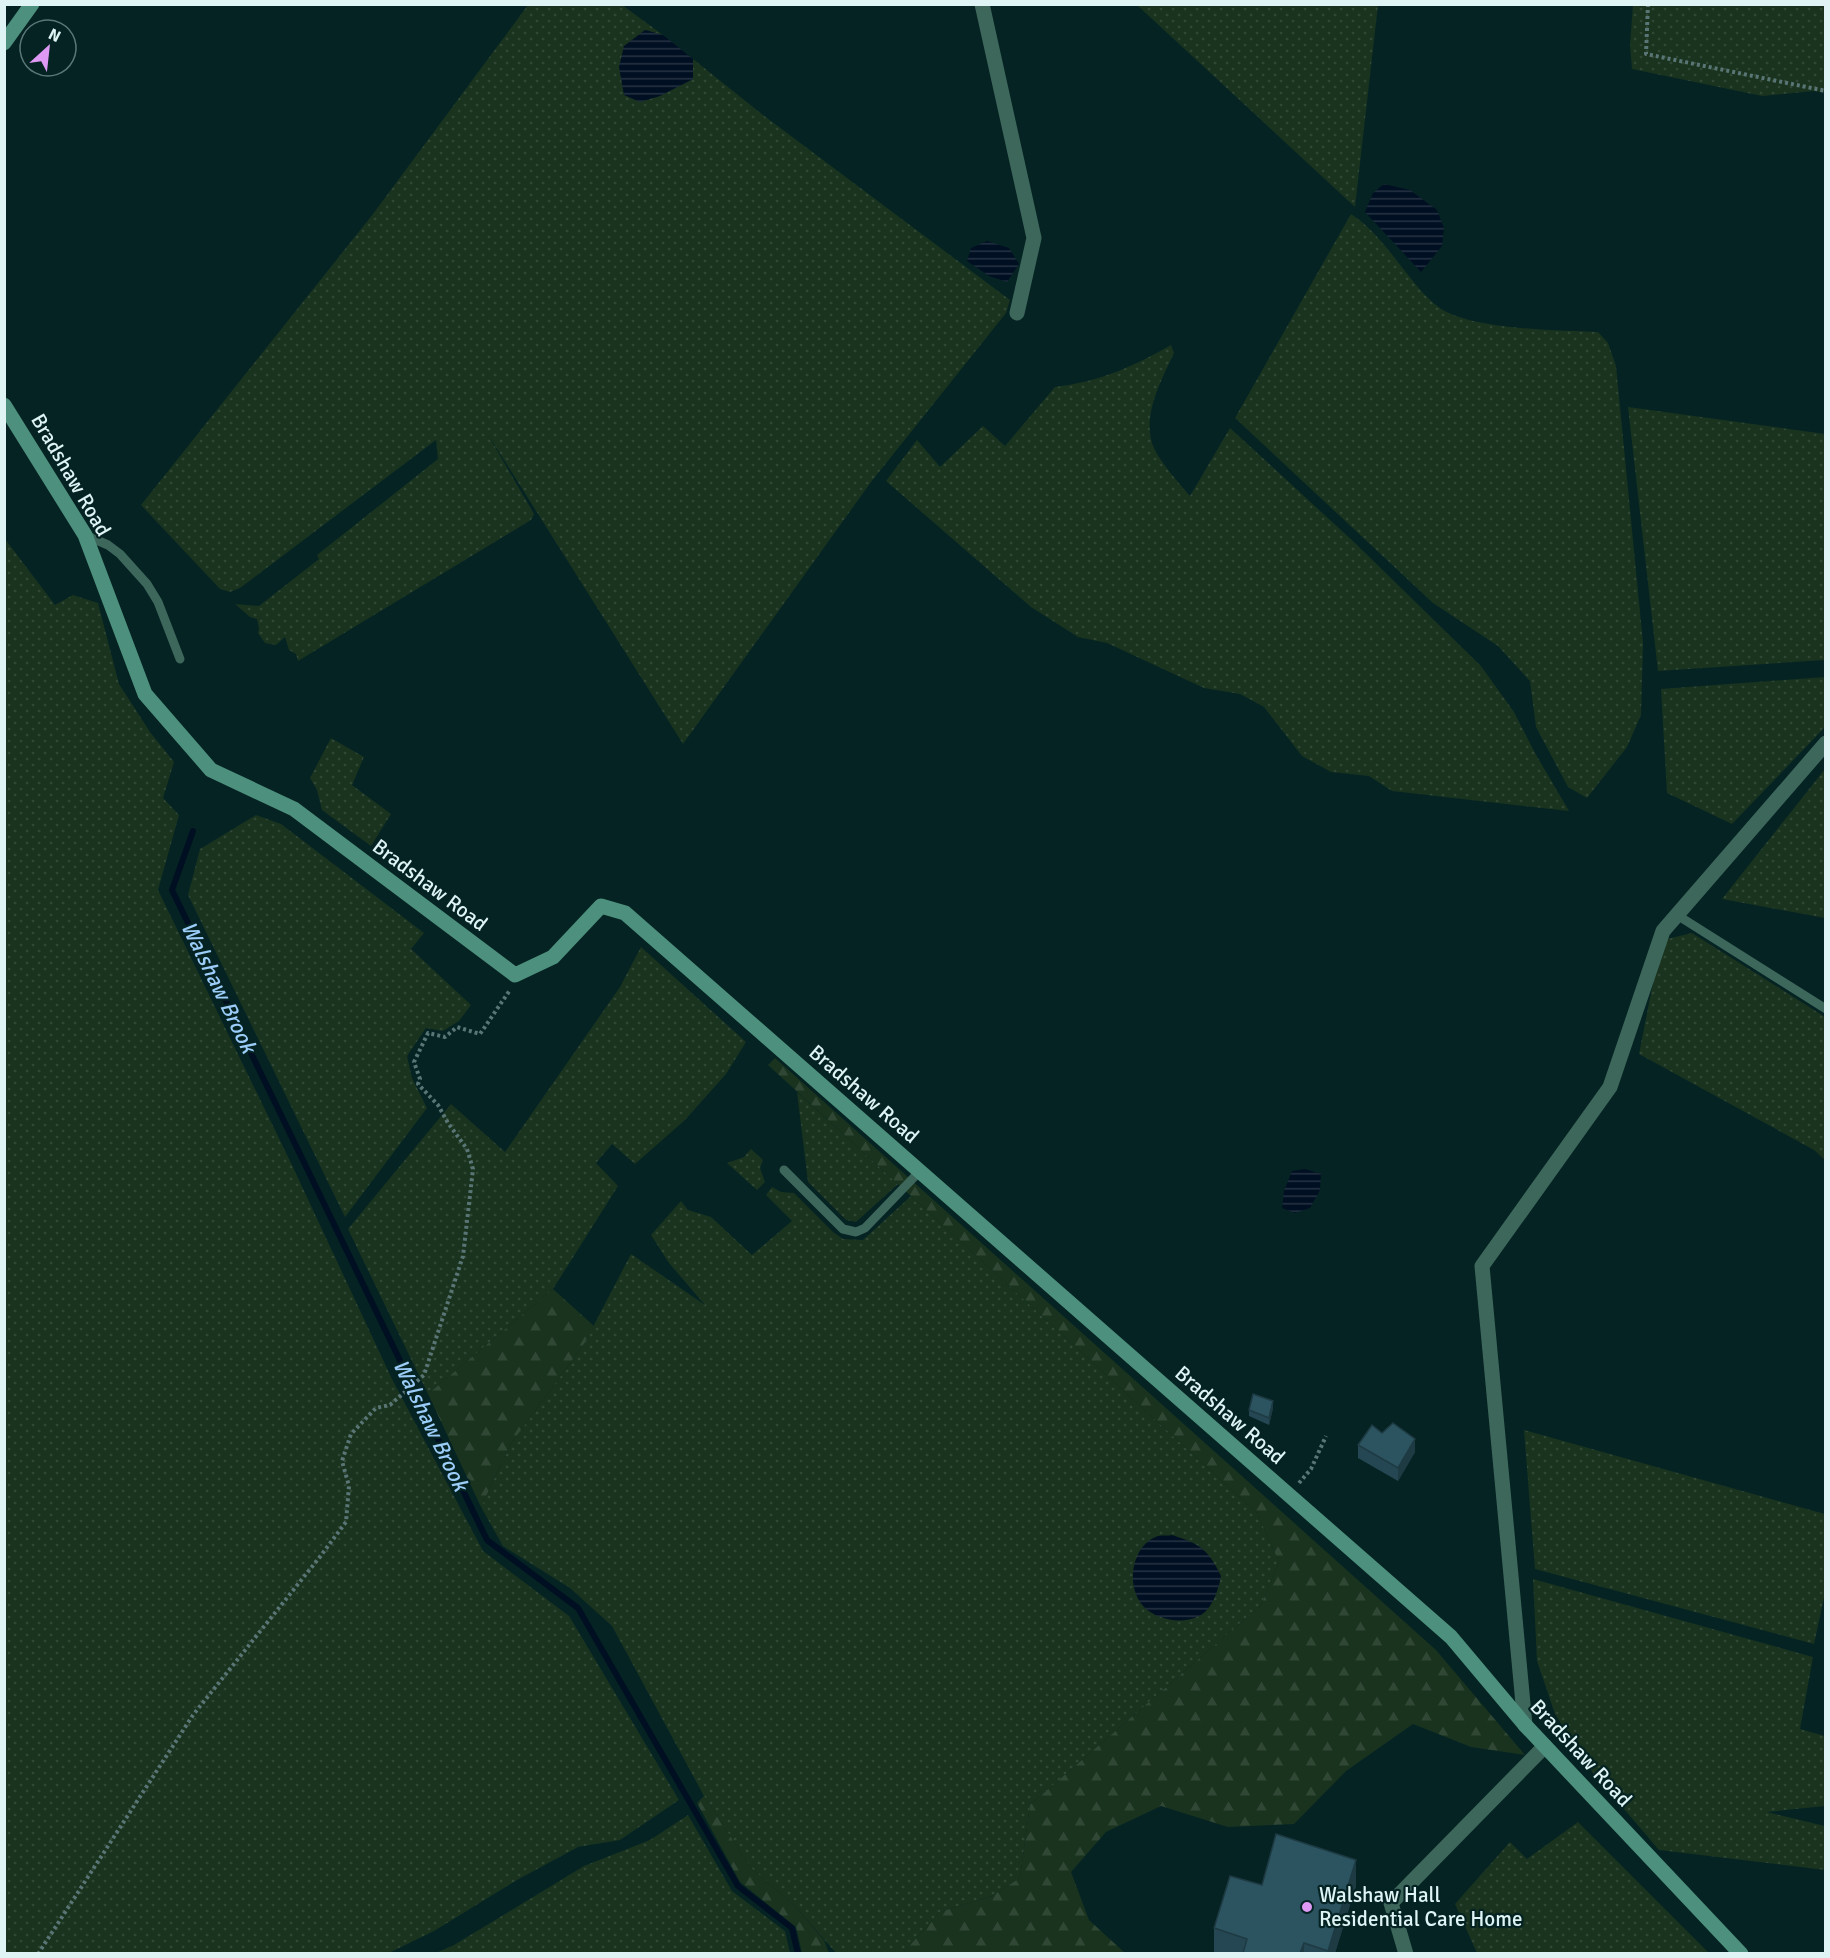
<svg xmlns="http://www.w3.org/2000/svg" width="1830" height="1958" font-family="Signika,sans-serif">
<defs>
<pattern id="grass-dots" width="8" height="8" patternUnits="userSpaceOnUse" patternTransform="scale(1.5)"><rect width="8" height="8" fill="#19331e"/><path d="M2 2h.1M6 6h.1" fill="none" stroke="#2f4734" stroke-width="1.8" stroke-linecap="round"/></pattern>
<pattern id="forest-firs" width="22" height="20" patternUnits="userSpaceOnUse" patternTransform="scale(1.5)"><rect width="22" height="20" fill="#19331e"/><path d="M5 1l3.5 6h-7zM16 11l3.5 6h-7z" fill="#2f4734"/></pattern>
<pattern id="water-rules" width="6" height="5" patternUnits="userSpaceOnUse" patternTransform="scale(1.5)"><rect width="6" height="5" fill="#000f22"/><path d="M0 2.5h6" fill="none" stroke="#253343"/></pattern>
</defs>
<rect width="100%" height="100%" fill="#052323"/>
<g fill="url(#grass-dots)">
<path d="M528,5H622L663,35L645,30L692,79L693,59L763,115L1010,300L1006,313L871,482L683,744L487,433L534,514L531,520L298,661L296,654L289,650L285,637L276,645L265,643L258,633L259,629L257,619L250,617L235,604L259,606L319,559L317,555L438,459L436,440L240,588L230,592L220,589L141,505L373,214Z"/>
<path d="M1137,5H1378L1355,207Z"/>
<path d="M1633,5H1825V93L1814,91L1762,96L1632,69L1630,45Z"/>
<path d="M1351,214C1380,233 1399,266 1422,292C1428,298 1436,306 1443,310C1477,330 1558,330 1598,332L1608,343L1616,366L1643,643L1641,715L1627,747L1587,798L1568,787L1536,727L1530,681L1498,646L1433,603L1235,418Z"/>
<path d="M1171,345L1174,353C1162,379 1143,413 1152,443C1157,459 1179,483 1190,496L1230,428L1354,542L1481,666L1514,712L1535,753L1569,811L1392,791L1369,776L1331,772L1302,756L1264,707L1240,694L1204,688L1107,643L1078,637L1031,607L886,481L917,440L940,467L983,426L1005,446L1055,387C1101,381 1130,368 1171,345Z"/>
<path d="M1628,407L1825,434V660L1658,671Z"/>
<path d="M5,539L55,605L73,595L98,603L119,684L150,732L174,762L163,798L179,815L158,890L291,1163L392,1379L483,1551L569,1616L679,1800L620,1840L578,1847L517,1880L434,1931L389,1953H5Z"/>
<path d="M1825,677V727L1732,824L1667,793L1661,689Z"/>
<path d="M331,738L364,757L352,785L391,814L371,846L322,810L317,790L310,778Z"/>
<path d="M1825,769V918L1722,899Z"/>
<path d="M256,815L281,824L424,933L411,949L471,1005L459,1021L443,1031L426,1028L407,1056L412,1078L427,1108L345,1217L188,895L200,849Z"/>
<path d="M1692,933L1825,1017V1160L1814,1150L1639,1054L1656,968L1667,939Z"/>
<path d="M641,947L746,1042L726,1074L685,1120L635,1164L612,1144L596,1163L618,1186L553,1289L428,1394L348,1229L451,1104L505,1152L620,987Z"/>
<path d="M797,1092L898,1184L856,1222L846,1220L808,1182Z"/>
<path d="M751,1149L763,1160L760,1168L765,1182L757,1190L727,1163L744,1157Z"/>
<path d="M772,1187L781,1192L794,1193L833,1232L843,1239L863,1240L911,1196L1257,1513L1279,1562L1261,1605L1030,1805L1020,1878L992,1896L940,1912L903,1953H836L795,1906L751,1868L704,1796L612,1626L570,1588L503,1546L481,1507L510,1445L584,1344L631,1254L705,1305L669,1263L651,1235L681,1201L688,1210L711,1217L752,1255L792,1221L766,1195Z"/>
<path d="M1524,1430L1825,1514V1593L1814,1644L1535,1569Z"/>
<path d="M1533,1579L1813,1657L1800,1729L1825,1736V1806L1767,1812L1825,1826V1870L1659,1850L1589,1768L1555,1714L1537,1661Z"/>
<path d="M688,1815L732,1891L785,1931L790,1953H436L454,1945L584,1866L650,1840Z"/>
<path d="M1578,1822L1709,1953H1477L1455,1904L1510,1842L1527,1859Z"/>
</g>
<g fill="url(#forest-firs)">
<path d="M775,1058L1436,1650L1525,1755L1471,1747L1413,1724L1346,1771L1294,1824L1228,1827L1161,1806L1106,1832L1071,1872L1089,1920L1125,1953H903L940,1912L992,1896L1020,1878L1030,1805L1261,1605L1279,1562L1257,1513L768,1065Z"/>
<path d="M553,1289L594,1326L584,1344L510,1445L481,1507L428,1394Z"/>
<path d="M704,1796L751,1868L795,1906L824,1940L829,1953H802L796,1927L740,1882L697,1803Z"/>
</g>
<g fill="url(#water-rules)">
<path d="M645,30L663,35L693,59V79L660,96L640,102L624,95L619,67L624,46Z"/>
<path d="M1384,184L1410,190L1437,210L1444,228L1442,246L1421,272L1365,212L1373,193Z"/>
<path d="M987,241L1009,248L1019,264L1007,282L989,276L967,261L971,248Z"/>
<path d="M1305,1169L1321,1174L1320,1190L1310,1208L1295,1213L1282,1208L1284,1191L1292,1171Z"/>
<path d="M1172,1535C1200,1544 1208,1549 1221,1576C1219,1586 1216,1597 1210,1606C1197,1627 1160,1623 1144,1607C1125,1587 1131,1545 1158,1536C1162,1535 1168,1536 1172,1535Z"/>
</g>
<g fill="none" stroke-linecap="round" stroke-linejoin="round">
<path stroke="#000f22" stroke-width="6" d="M193,831L172,890L487,1540L578,1608L738,1886L792,1928L798,1954"/>
<g stroke="#5a7575" stroke-width="4" stroke-dasharray="3 3" stroke-linecap="butt">
<path d="M1648,4L1646,54L1826,91"/>
<path d="M1299,1483L1311,1469L1326,1436"/>
<path d="M38,1954L193,1715L319,1558L346,1522L349,1486L342,1461L351,1434L376,1408L390,1405L424,1375L463,1256L473,1169L467,1149L448,1123L438,1105L418,1084L420,1079L414,1062L428,1033L445,1037L457,1027L480,1034L510,990"/>
</g>
<g stroke="#3e675b" stroke-width="9">
<path d="M85,535L108,545L120,554L147,584L158,602L180,659"/>
<path d="M1677,915L1826,1009"/>
<path d="M784,1170L843,1229L856,1232L865,1228L920,1171"/>
</g>
<g stroke="#3e675b" stroke-width="15">
<path d="M982,4L1034,238L1017,313"/>
<path d="M1525,1725L1482,1266L1610,1087L1663,931L1826,743"/>
<path d="M1406,1954L1391,1903L1545,1746"/>
</g>
<g stroke="#4d907d" stroke-width="15">
<path d="M4,43L32,4"/>
<path d="M4,405L85,535L145,694L211,770L294,809L515,975L553,957L601,906L625,913L1451,1637L1525,1725L1741,1954"/>
</g>
</g>
<g fill="#254753">
<path d="M1273,1408L1269,1425L1249,1416V1410Z"/>
<path d="M1382,1433L1415,1452L1398,1481L1358,1458V1445Z"/>
<path d="M1262,1885L1356,1886L1335,1953H1214V1928Z"/>
</g>
<g fill="#1e3a43">
<path d="M1273,1401V1408L1269,1425V1418Z"/>
<path d="M1415,1439V1452L1398,1481V1468Z"/>
<path d="M1356,1860V1886L1335,1953H1328V1951Z"/>
<path d="M1304,1943V1953H1300Z"/>
</g>
<g fill="#2b5360" stroke="#1e3a43" stroke-width="1.5">
<path d="M1253,1394L1273,1401L1269,1418L1249,1410Z"/>
<path d="M1393,1423L1415,1439L1398,1468L1358,1445L1372,1425L1382,1433Z"/>
<path d="M1276,1834L1356,1860L1328,1951L1304,1943L1300,1953H1243L1247,1939L1214,1928L1230,1876L1262,1885Z"/>
</g>
<circle fill="#dd99f4" stroke="#052323" stroke-width="2" cx="1307" cy="1907" r="6"/>
<g text-anchor="middle" dominant-baseline="central" stroke-width="4.5" stroke-linejoin="round" paint-order="stroke">
<g font-size="21" fill="#dff4f4" stroke="#052323">
<text transform="translate(71 475) rotate(60)">Bradshaw Road</text>
<text transform="translate(430 885) rotate(37)">Bradshaw Road</text>
<text transform="translate(864 1094) rotate(41)">Bradshaw Road</text>
<text transform="translate(1230 1415) rotate(41)">Bradshaw Road</text>
<text transform="translate(1581 1753) rotate(47)">Bradshaw Road</text>
</g>
<g font-size="21" fill="#dff4f4" stroke="#052323" text-anchor="start">
<text x="1319" y="1895">Walshaw Hall<tspan x="1319" dy="24">Residential Care Home</tspan></text>
</g>
<g font-size="22" font-style="italic" fill="#9bcdf8" stroke="#052323">
<text transform="translate(219 987) rotate(64)">Walshaw Brook</text>
<text transform="translate(431 1425) rotate(64)">Walshaw Brook</text>
</g>
</g>
<rect width="1830" height="1958" fill="none" stroke="#dff4f4" stroke-width="12"/>
<g transform="translate(48 48) rotate(27)"><circle r="28" fill="#052323" stroke="#5c7777" stroke-width="1.5"/>
<path d="M0-4.5L10 22L0 15L-10 22Z" fill="#dd99f4"/>
<text y="-9" font-size="16" font-weight="bold" text-anchor="middle" fill="#dff4f4">N</text>
</g>
</svg>
